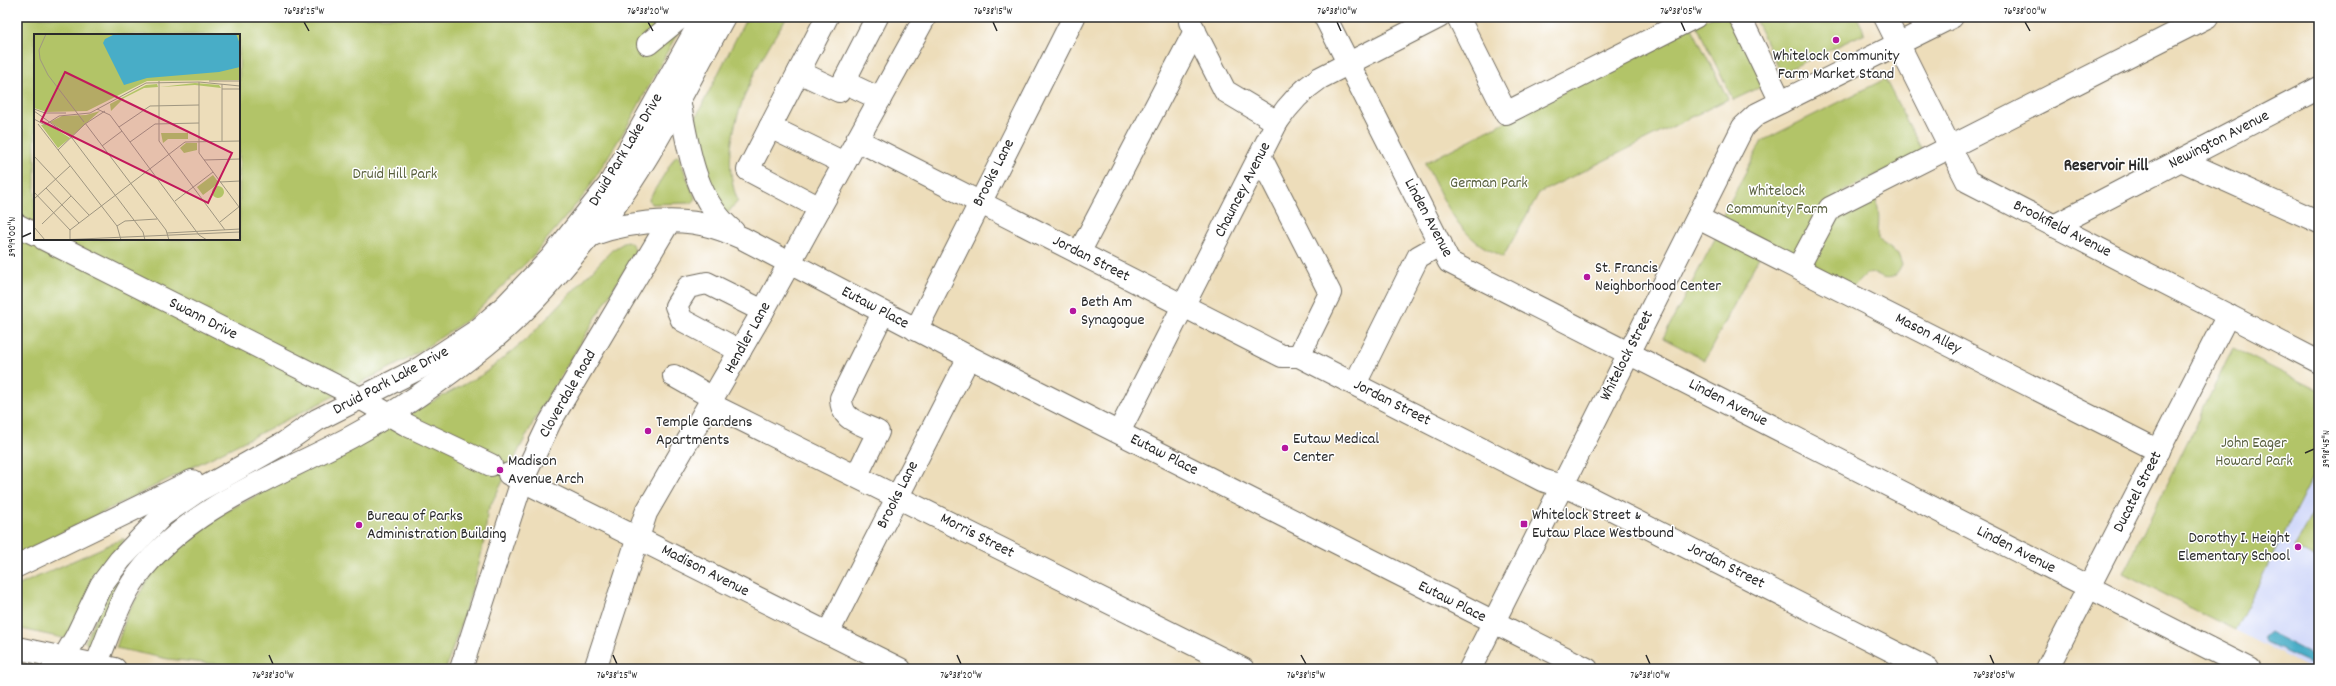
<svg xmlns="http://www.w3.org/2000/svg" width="2336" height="686" font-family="Dekko,sans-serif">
<rect width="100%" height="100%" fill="#fff"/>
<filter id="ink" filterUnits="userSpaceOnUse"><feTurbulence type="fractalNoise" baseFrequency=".025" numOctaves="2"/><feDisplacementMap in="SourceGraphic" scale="8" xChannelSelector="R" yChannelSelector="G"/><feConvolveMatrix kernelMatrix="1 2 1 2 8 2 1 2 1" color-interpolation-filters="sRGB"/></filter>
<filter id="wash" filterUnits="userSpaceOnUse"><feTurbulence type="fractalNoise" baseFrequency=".012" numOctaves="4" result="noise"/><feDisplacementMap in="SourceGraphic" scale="16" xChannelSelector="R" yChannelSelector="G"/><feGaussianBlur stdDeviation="0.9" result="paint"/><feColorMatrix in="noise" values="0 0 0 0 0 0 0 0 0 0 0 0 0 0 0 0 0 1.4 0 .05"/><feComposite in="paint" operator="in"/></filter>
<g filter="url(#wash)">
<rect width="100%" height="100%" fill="#edddba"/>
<path fill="#d2d9f9" d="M2319,464V669H2310L2235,630Z"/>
<g fill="#b2c467" stroke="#6e7849" fill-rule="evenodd">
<path d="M17,17H686L629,123L585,194L531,258L470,318L408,359L17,555ZM35,35H239V239H35Z"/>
<path d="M747,17H787C755,66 713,142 738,201L725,216L711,195L694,138L696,117Z"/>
<path d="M1711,17H1732L1765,85L1733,100L1696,24Z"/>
<path d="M1754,17H1857L1865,33L1781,73Z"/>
<path d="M1691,26L1728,99L1539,193L1503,257C1496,253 1488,250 1481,245C1454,227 1439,191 1425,163Z"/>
<path d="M1885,79L1923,152L1842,192L1796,256L1721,219L1762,141Z"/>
<path d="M678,155L695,198L693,202L688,203L651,204L649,199L675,157Z"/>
<path d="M1872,194C1882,206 1878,226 1878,240L1898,254L1902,265C1896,279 1888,281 1875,273L1866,274L1853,287L1817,270L1813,260L1834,220L1846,208Z"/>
<path d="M1717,235L1759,257L1705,360L1663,338Z"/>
<path d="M627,241C633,244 635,246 635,253L537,415L487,512C486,559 460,623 446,669L251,668L168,659L116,648L128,612L149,578L163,560L216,517L482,375L528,338L612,250Z"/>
<path d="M2233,348L2319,391V464L2235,630L2123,574Z"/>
<path d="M2319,501V560L2294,547Z"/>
<path d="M122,539H125L67,639L17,628V586Z"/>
<path d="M140,555L133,565L93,643L89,645L85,642C99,612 112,575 140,555Z"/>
</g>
<path fill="#48adc7" stroke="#3a6c79" d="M2270,633L2319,658L2316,666L2266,643L2264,638Z"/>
</g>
<g filter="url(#ink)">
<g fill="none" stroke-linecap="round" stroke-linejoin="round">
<defs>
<g id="minor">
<path d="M1325,17L1449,262L2250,669"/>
<path d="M1458,17L1506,113L1695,17"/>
<path d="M1740,17L1781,102"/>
<path d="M1885,17L1967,181L2319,362"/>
<path d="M1190,22L1225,91L1277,122"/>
<path d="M648,44L681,17"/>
<path d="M799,72L839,91L877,17"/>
<path d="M844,82L880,99"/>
<path d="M679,99C688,147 694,199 733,231"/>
<path d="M770,127L844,163"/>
<path d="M857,140L1282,356H1299L1542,480L1576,491L1928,669"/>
<path d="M1260,156L1330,293L1299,356"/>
<path d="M2181,160L2319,222"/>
<path d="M820,208L748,170L827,17"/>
<path d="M1698,218L2159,451"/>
<path d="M17,225L35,234"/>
<path d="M2054,226L2319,88"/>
<path d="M44,239L362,399L407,425L491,465"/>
<path d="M580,240C616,223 675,215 713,227C723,230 733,234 742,238L969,357L1587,669"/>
<path d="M1079,253L1195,31"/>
<path d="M1798,268L1830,208L2207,17"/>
<path d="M916,330L1074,17"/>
<path d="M740,351L682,320L676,306L688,287L707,283L763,311"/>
<path d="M674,376L713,398"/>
<path d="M1355,384L1418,257L1441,244"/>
<path d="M710,404L1243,669"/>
<path d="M1119,432L1277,122C1289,104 1302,90 1320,78L1439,17"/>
<path d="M509,474L900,669"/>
<path d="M857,475L878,432C859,422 841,421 841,398L883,313"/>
<path d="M828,633L969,357"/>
<path d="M461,669L522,481L550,422L669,222"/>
<path d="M595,669L646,513L763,311L925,17"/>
<path d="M1470,669L1743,127L1757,114L1952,17"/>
<path d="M2047,669L2228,315"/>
</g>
<g id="major">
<path d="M17,566L192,481"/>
<path d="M17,648L115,669"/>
<path d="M53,669L63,659L76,637L101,585L120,560L163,515L198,491L284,443L317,420L420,368L478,330L505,306L551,258L609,185L703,17"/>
<path d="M94,669C109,637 116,605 137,576C190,505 276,477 351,437C399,411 444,379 486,345C521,317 549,285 577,251C591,234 607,218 619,200C659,143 690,78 724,17"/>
</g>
</defs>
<use href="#minor" stroke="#6f695d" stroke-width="24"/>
<use href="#major" stroke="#6f695d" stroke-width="24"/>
<use href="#minor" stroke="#fff" stroke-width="22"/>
<use href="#major" stroke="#fff" stroke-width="22"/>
</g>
</g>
<path fill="none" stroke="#2b2b2b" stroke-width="1.5" d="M304,22L309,31M648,22L653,31M993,22L997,31M1337,22L1341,31M1681,22L1685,31M2025,22L2030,31M22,237L31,233M2305,453L2314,449M269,655L273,664M613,655L617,664M957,655L961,664M1301,655L1306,664M1646,655L1650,664M1990,655L1994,664"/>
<g fill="#b5179e" stroke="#fff" stroke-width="1.5">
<circle cx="1836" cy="40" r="4"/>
<circle cx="1587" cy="277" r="4"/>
<circle cx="1073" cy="311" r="4"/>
<circle cx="648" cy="431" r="4"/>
<circle cx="1285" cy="448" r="4"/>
<circle cx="500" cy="470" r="4"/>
<rect x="1520" y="520" width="8" height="8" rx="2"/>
<circle cx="359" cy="525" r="4"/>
<circle cx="2298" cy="547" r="4"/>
</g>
<g text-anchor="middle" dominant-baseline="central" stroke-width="3" stroke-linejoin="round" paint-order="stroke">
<g font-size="16" fill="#2b2b2b" stroke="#fff" text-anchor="start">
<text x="1836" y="56" text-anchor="middle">Whitelock Community<tspan x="1836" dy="18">Farm Market Stand</tspan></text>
<text x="1595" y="268">St. Francis<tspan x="1595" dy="18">Neighborhood Center</tspan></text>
<text x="1081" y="302">Beth Am<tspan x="1081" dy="18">Synagogue</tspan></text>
<text x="656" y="422">Temple Gardens<tspan x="656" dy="18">Apartments</tspan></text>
<text x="1293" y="439">Eutaw Medical<tspan x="1293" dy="18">Center</tspan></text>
<text x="508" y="461">Madison<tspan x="508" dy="18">Avenue Arch</tspan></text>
<text x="1532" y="515">Whitelock Street &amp;<tspan x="1532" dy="18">Eutaw Place Westbound</tspan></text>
<text x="367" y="516">Bureau of Parks<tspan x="367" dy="18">Administration Building</tspan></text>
<text x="2290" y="538" text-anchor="end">Dorothy I. Height<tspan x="2290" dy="18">Elementary School</tspan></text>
</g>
<g font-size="16" fill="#2b2b2b" stroke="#fff">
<text transform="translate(2219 140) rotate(-27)">Newington Avenue</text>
<text transform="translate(626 150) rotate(-59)">Druid Park Lake Drive</text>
<text transform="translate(994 173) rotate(-63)">Brooks Lane</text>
<text transform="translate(1243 190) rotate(-63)">Chauncey Avenue</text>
<text transform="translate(1428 218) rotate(62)">Linden Avenue</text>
<text transform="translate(2062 229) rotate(27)">Brookfield Avenue</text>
<text transform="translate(1091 259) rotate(27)">Jordan Street</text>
<text transform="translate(875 308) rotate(28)">Eutaw Place</text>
<text transform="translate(203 319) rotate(27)">Swann Drive</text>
<text transform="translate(1928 334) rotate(27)">Mason Alley</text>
<text transform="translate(748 338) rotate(-61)">Hendler Lane</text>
<text transform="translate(1627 356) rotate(-63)">Whitelock Street</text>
<text transform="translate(391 381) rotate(-28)">Druid Park Lake Drive</text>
<text transform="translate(568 394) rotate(-60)">Cloverdale Road</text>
<text transform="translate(1392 403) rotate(27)">Jordan Street</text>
<text transform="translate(1728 403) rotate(27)">Linden Avenue</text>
<text transform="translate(1164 455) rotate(27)">Eutaw Place</text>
<text transform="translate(2138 492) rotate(-63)">Ducatel Street</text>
<text transform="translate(898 495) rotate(-63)">Brooks Lane</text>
<text transform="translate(977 536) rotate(27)">Morris Street</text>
<text transform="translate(2016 550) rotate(27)">Linden Avenue</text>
<text transform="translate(1726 566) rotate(27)">Jordan Street</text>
<text transform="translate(705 571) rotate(27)">Madison Avenue</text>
<text transform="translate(1452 602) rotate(27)">Eutaw Place</text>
</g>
<g font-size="16" fill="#5a6140" stroke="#fff">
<text x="395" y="174">Druid Hill Park</text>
<text x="1489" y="183">German Park</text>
<text x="1777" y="191">Whitelock<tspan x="1777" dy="18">Community Farm</tspan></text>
<text x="2254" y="443">John Eager<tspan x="2254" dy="18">Howard Park</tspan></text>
</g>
<g font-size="17" font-weight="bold" fill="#2b2b2b" stroke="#fff">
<text x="2106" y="167">Reservoir Hill</text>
</g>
</g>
<g transform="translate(34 34)">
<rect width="206" height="206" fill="#edddba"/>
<path d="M0,0H206V46L113,47L53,77L13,78L0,74ZM161,49L185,51L187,54L161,51L126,53ZM112,51L123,50L124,53L110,54L90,64L77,77L76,70ZM66,77L38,102L16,88L28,82L52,81ZM14,90L36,104L24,114L7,91ZM127,99H154V105H134L129,109ZM152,109H163V116L150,119L146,114ZM179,141L185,149L169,161L163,153ZM178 158a6 6 0 1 1 12 0a6 6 0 1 1-12 0Z" fill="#b2c467"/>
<path d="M81,0H202L206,10V33L185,38L113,44L90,51L69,9L71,5Z" fill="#48adc7"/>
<path fill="none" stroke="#9f9681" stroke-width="1" d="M12,0L5,16L6,25L14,41L50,88M125,47V107L191,196M175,47H206M165,48V119L205,173M188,50V107M188,55H206M0,75L11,79H32M63,75L76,81L165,201L173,206M0,77L38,104L109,198L111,206M0,85L11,91L25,82L56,79L112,49L165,48L206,52M51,89L132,196L135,206M4,90L83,192L87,206M85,93L116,72L165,71M96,108L121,90L165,89M68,112L88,97M24,116L51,90L71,77M0,122L55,181M170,126L206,125M186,148L206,147M12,154L45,189M0,158L36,196V205M0,165L36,132M141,167L179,138M186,188L206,172M8,190L37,162M83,192L91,187L123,185M0,193L11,206M36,196L151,108L206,107M133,199L206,195M24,206L206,198"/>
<path fill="#c2185b" fill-opacity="0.15" stroke="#c2185b" stroke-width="2" d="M31,38L198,119L174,169L7,87Z"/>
<rect width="206" height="206" fill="none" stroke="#2b2b2b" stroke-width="2"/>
</g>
<rect width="2336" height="686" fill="none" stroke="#fff" stroke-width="44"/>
<rect x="22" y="22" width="2292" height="642" fill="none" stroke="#2b2b2b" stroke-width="1.5"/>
<g font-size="10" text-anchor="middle" fill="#2b2b2b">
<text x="304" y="14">76°38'25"W</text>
<text x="648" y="14">76°38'20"W</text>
<text x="993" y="14">76°38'15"W</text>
<text x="1337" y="14">76°38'10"W</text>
<text x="1681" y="14">76°38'05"W</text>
<text x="2025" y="14">76°38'00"W</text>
<text transform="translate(11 237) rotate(-90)" y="4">39°19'00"N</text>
<text transform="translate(2325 449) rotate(-90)" y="4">39°18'45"N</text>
<text x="273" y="678">76°38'30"W</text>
<text x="617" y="678">76°38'25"W</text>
<text x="961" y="678">76°38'20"W</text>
<text x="1306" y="678">76°38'15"W</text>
<text x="1650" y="678">76°38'10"W</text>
<text x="1994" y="678">76°38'05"W</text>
</g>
</svg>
